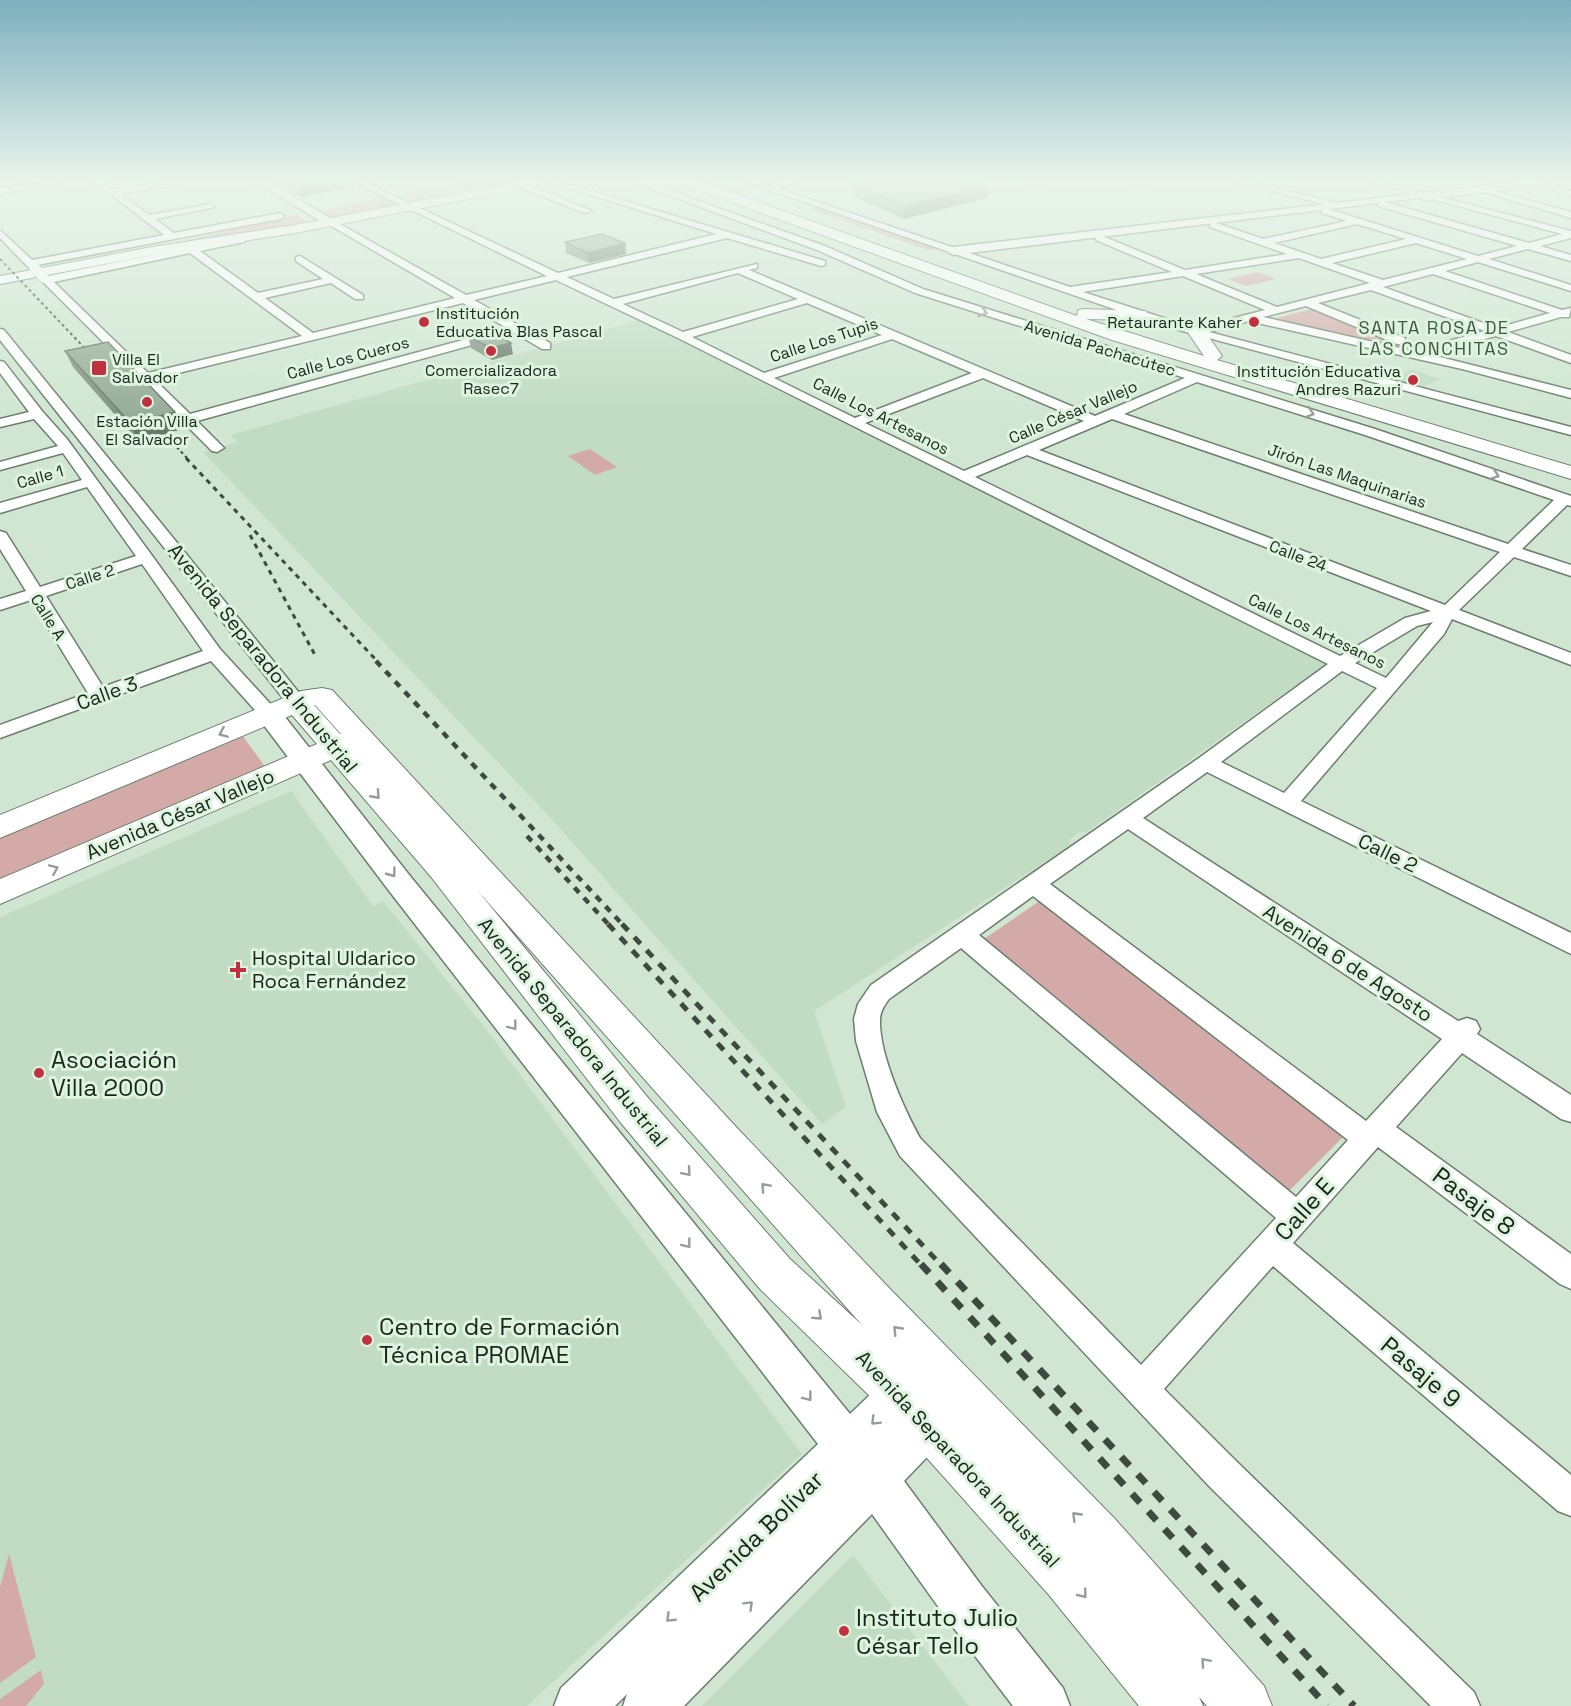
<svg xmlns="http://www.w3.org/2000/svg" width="1571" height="1706" font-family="'Space Grotesk',sans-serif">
<rect width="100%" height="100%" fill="#d0e6d2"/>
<g fill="#c1dcc3">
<path d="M366,181H438L386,191Z"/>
<path d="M1014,181H1165L1085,202Z"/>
<path d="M640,320L1328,663L1087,832H1079L1069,840L1071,845L814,1011L846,1107L822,1124L547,814L203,452L238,442L231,435Z"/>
<path d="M1411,369L1440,379L1417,389L1385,381Z"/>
<path d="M291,791L373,906L383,901L486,1029L802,1454L527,1706H0V917Z"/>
<path d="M853,1555L969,1706H702Z"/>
</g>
<g fill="#d4aaa9">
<path d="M471,181H536L422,203H413L400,196L404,194Z"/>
<path d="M387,197L404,205L336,219L322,211Z"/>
<path d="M815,207L939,249L928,250L809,209Z"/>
<path d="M296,215L310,224L141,251Z"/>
<path d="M1258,272L1276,279L1246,286L1228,279Z"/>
<path d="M1316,308L1420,350L1415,351L1273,319Z"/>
<path d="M590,449L617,467L595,475L568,456Z"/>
<path d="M242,735L266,768L0,881V834Z"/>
<path d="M1044,898L1347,1133L1284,1196L981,941Z"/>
<path d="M9,1554L36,1657L0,1683V1587Z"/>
<path d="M41,1670L44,1684L26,1706H0V1699Z"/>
</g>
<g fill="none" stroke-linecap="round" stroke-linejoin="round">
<defs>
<g id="minor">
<path d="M48,181H67L0,194V188Z"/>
<path d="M93,181H102L114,189L175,181V185L172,186L120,194L149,215L210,204L215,207L155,219L174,233L280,213L285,216L280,219L37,265L39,267L34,270L30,269L0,238V230L32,260L164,235Z"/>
<path d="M352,181H362L558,273L716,234L546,181H558L825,261V265L821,266L727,238L567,277L614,299L757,264V268L749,270L1095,416L1185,378L915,293L817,250L630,181H642L825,246L923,289L1375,429L1571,496V506L1567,505L1522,549L1571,565V576L1514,557L1459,610L1571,653V665L1452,619L1444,634L1301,801L1571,933V954L1207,772L1143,818L1458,1021L1467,1018L1476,1021L1480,1029L1477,1034L1571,1095V1122L1561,1119L1462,1053L1396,1127L1571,1254V1289L1560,1284L1378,1147L1293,1243L1571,1475V1516L1558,1511L1273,1266L1164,1389L1235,1460L1474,1692L1480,1706H1431L1209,1486L900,1156L877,1112L856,1041L854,1019L858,1004L871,985L1199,758L1328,664L678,338L556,280L474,300L550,343V349H542L515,333L197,421L224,448L217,452L212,451L39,278L44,275L48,276L241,237L246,240L244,242L200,251L258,293L323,279L296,261V257L300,256L363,295V299H355L331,283L265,298L313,333L455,298L328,224L326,222L331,219L466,295L547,276ZM190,253L302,336L148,373L54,282ZM738,273L798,299L683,332L623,304ZM463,303L507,328L190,414L154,379ZM807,303L882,335L764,373L692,337ZM892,339L972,373L855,418L774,378ZM983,378L1084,421L964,471L865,423ZM1197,382L1365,435L1554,500L1508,544L1124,414ZM1112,419L1500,552L1445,605L1039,450ZM1027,455L1431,611L1405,618L1340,656L975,477ZM1433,622L1386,678L1355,663L1417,626ZM1342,671L1377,688L1284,793L1221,762ZM1128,829L1442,1039L1366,1121L1050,884ZM1033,896L1348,1140L1296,1197L979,935ZM961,948L1276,1218L1141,1365L920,1138C904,1109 879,1054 880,1020C880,1012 884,1006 889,999Z"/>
<path d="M744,181H756L1070,287L1172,272L1096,240V236H1102L1185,270L1287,254L1210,227V223H1216L1263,239L1347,221L1322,213V209L1325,208L1478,256L1517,246L1378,206V202L1381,201L1529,243L1562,234L1365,181H1378L1571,231V238L1540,246L1571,255V261L1528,249L1489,259L1571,285V291L1478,262L1445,271L1562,310L1571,308L1569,317H1561L1508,332L1571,355V363L1496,336L1428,354L1571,390V398L1462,369L1249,321L1209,332L1571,427V435L1160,325ZM1357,224L1406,239L1321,259L1274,243ZM1416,243L1467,259L1383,280L1332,263ZM1299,258L1370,283L1277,307L1196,274ZM1433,274L1550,313L1497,328L1383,287ZM1183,276L1265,310L1195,328L1083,292ZM1371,290L1485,331L1423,348L1422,353L1263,317L1306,306L1397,344H1405V338L1318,303Z"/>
<path d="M1231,181H1246L1345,205L1340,208Z"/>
<path d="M1525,181H1538L1571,190V196Z"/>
<path d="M519,183H525L592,211L584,213L519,187Z"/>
<path d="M1480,187L1571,212V218L1480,191Z"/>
<path d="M0,329L4,330L304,699L307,703L304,707H290L0,340Z"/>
<path d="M0,361L4,362L42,411L67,439L220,649L276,710L279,714L276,718L269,720L262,718L211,661L0,738V725L88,693L31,600L0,610V599L26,591L0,549V531L6,533L40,587L136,556L87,487L0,513V503L82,480L63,453L0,470V462L58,446L34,419L0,427V419L29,412L0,373ZM142,564L203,651L103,687L46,596Z"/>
</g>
<g id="tertiary">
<path d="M254,181H267L337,222L335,225H327Z"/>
<path d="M784,181H801L768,191L763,188Z"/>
<path d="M1526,181H1540L1541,183L1536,186L1434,198L1428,201L1419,198L953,255L947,251L953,247Z"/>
<path d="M269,706L278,708L410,876L850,1414L898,1368L913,1362L928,1368L934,1383L929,1397L939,1392L954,1399L961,1414L954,1429L904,1481L981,1585L1063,1688L1070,1706H1013L947,1619L872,1514L684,1706H623L627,1694L615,1706H554L561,1688L818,1444L390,892L260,720L257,714L260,708Z"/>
</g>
<g id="secondary">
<path d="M523,181H547L541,185L295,233L152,255L0,284V276L152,247L295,225Z"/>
<path d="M322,688L332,690L738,1129L892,1291L1115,1519L1264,1686L1272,1706H1207L1199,1697L1203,1706H1139L1049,1595L885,1411L760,1289L621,1123L432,878L331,760L0,904V879L317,744L292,715L0,838V815L301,691ZM314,705H315L341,734H340ZM477,890L862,1325L790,1259L649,1099Z"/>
</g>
<path id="primary" d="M632,181H695L707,184L1077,316L1078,310L1084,309L1146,311L1148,315L1140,320L1086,319L1204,356L1187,331L1190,327H1202L1222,356L1217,360L1571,466V479L1112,340L698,190L638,185Z"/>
</defs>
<use href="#minor" stroke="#6a7f6c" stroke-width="3"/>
<use href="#tertiary" stroke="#6a7f6c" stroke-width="3"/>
<use href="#secondary" stroke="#6a7f6c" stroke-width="2"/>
<use href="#primary" stroke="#6a7f6c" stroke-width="2"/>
<use href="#minor" fill="#fff" fill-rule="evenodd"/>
<use href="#tertiary" fill="#fff" fill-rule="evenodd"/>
<use href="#secondary" fill="#fff" fill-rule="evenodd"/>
<use href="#primary" fill="#fff" fill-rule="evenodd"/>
<g stroke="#3e4a3f" stroke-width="2" stroke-dasharray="3 3" stroke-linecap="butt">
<path d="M0,259L95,359"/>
<path d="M152,421L188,459"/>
</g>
<g stroke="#3e4a3f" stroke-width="3" stroke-dasharray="5 5" stroke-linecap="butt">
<path d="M186,458L378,662"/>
<path d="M250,535L315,655"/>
</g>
<g stroke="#3e4a3f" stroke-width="4.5" stroke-dasharray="7 7" stroke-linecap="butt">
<path d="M376,661L623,925"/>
<path d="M527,836L609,925"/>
</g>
<g stroke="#3e4a3f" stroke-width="5" stroke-dasharray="9 9" stroke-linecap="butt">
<path d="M608,924L922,1266"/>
<path d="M622,924L942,1266"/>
</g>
<g stroke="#3e4a3f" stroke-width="7" stroke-dasharray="12 12" stroke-linecap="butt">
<path d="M921,1264L1327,1706"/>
<path d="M941,1264L1354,1706"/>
</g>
<defs>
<path id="minor-bridge" d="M34,267L44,278"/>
</defs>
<use href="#minor-bridge" stroke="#6a7f6c" stroke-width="10" stroke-linecap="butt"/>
<use href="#minor-bridge" stroke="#fff" stroke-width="10"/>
</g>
<g fill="#809382">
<path d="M272,181H353L354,187L301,197Z"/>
<path d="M852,184L988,186L987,198L904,219L852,196Z"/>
<path d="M565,242L625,243L626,254L589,263L566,253Z"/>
<path d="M468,336L513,354L492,360L471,348Z"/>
<path d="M65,351L182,429L138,441L73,367Z"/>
</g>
<g fill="#68786a">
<path d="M316,181H353L354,187L301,197L298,184Z"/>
<path d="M988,186L987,198L904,219L905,206Z"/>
<path d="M625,243L626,254L589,263L588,253Z"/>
<path d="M511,343L513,354L492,360L490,348Z"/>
<path d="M175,412L182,429L138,441L131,424Z"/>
</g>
<g fill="#95ab97" stroke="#68786a" stroke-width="1.5">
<path d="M291,181H316L298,184Z"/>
<path d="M865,181H971L988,186L905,206L852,184Z"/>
<path d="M602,234L625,243L588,253L565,242Z"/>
<path d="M489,330L511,343L490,348L468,336Z"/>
<path d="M108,342L175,412L131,424L65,351Z"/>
</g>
<defs><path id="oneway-chevron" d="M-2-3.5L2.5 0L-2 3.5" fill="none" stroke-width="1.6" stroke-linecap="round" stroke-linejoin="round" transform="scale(1.5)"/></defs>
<g stroke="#989c99">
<use href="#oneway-chevron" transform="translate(983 312) rotate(17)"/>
<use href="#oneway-chevron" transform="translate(1310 413) rotate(17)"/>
<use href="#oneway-chevron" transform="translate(1495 475) rotate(19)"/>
<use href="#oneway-chevron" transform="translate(223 733) rotate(157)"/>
<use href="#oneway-chevron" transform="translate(376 795) rotate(48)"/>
<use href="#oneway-chevron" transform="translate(54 869) rotate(-23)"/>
<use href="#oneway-chevron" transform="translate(392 873) rotate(53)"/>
<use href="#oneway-chevron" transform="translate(513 1026) rotate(52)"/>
<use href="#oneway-chevron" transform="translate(687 1172) rotate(49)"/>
<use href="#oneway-chevron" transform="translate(765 1187) rotate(-133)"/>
<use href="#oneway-chevron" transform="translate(687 1244) rotate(52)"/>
<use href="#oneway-chevron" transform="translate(818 1316) rotate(43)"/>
<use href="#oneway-chevron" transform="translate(897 1330) rotate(-134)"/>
<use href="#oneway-chevron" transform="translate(808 1397) rotate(52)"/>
<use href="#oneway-chevron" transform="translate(875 1421) rotate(135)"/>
<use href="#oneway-chevron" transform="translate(1076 1516) rotate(-134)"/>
<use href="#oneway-chevron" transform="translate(1083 1594) rotate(51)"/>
<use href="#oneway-chevron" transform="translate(749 1605) rotate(-45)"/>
<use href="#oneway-chevron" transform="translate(670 1618) rotate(136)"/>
<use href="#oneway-chevron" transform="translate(1205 1662) rotate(-131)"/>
</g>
<linearGradient id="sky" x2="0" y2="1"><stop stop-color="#7dafbe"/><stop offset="0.43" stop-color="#eaf4eb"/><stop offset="1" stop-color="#eaf4eb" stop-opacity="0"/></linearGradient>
<rect width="1571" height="420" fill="url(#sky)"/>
<g fill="#c0303f" stroke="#ddf4df" stroke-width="2">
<circle cx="424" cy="322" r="6"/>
<circle cx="1254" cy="322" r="6"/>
<circle cx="491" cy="351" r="6"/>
<rect x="91" y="360" width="16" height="16" rx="3"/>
<circle cx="1413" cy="380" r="6"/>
<circle cx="147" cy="402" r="6"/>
<path d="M235 961h6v6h6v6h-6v6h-6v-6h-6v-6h6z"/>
<circle cx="39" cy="1073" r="6"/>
<circle cx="367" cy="1340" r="6"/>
<circle cx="844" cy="1631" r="6"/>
</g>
<g text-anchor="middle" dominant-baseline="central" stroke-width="6" stroke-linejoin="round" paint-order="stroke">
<g font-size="16" fill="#1b241c" stroke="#ddf4df" text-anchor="start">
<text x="436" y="313">Institución<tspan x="436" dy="18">Educativa Blas Pascal</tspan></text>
<text x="1242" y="322" text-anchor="end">Retaurante Kaher</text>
<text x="112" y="359">Villa El<tspan x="112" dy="18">Salvador</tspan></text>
<text x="491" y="370" text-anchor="middle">Comercializadora<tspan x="491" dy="18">Rasec7</tspan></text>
<text x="1401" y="371" text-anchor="end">Institución Educativa<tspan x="1401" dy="18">Andres Razuri</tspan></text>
<text x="147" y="421" text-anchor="middle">Estación Villa<tspan x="147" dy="18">El Salvador</tspan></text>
</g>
<g font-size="16" fill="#1b241c" stroke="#ddf4df">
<text transform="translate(824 340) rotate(-18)">Calle Los Tupis</text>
<text transform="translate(1100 348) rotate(17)">Avenida Pachacútec</text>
<text transform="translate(348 358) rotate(-15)">Calle Los Cueros</text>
<text transform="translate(1073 412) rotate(-23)">Calle César Vallejo</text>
<text transform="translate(881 416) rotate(27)">Calle Los Artesanos</text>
<text transform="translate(1347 476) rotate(19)">Jirón Las Maquinarias</text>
<text transform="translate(40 477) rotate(-16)">Calle 1</text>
<text transform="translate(1298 556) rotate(21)">Calle 24</text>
<text transform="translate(90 577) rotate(-18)">Calle 2</text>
<text transform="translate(48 617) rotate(58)">Calle A</text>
<text transform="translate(1317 631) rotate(26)">Calle Los Artesanos</text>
</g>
<g font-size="18" letter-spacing="1.5" fill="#445746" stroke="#ddf4df">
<text x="1434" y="327">SANTA ROSA DE<tspan x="1434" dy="21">LAS CONCHITAS</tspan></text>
</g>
<g font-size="20" fill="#1b241c" stroke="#ddf4df">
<text transform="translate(263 658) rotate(51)">Avenida Separadora Industrial</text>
<text transform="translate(107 693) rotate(-20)">Calle 3</text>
<text transform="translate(180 814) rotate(-23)">Avenida César Vallejo</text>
<text transform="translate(1388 853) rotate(26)">Calle 2</text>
<text transform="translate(1348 963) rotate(33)">Avenida 6 de Agosto</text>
<text transform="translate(573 1032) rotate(51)">Avenida Separadora Industrial</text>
<text transform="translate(958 1459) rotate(47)">Avenida Separadora Industrial</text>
</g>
<g font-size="20" fill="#1b241c" stroke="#ddf4df" text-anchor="start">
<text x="252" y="958">Hospital Uldarico<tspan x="252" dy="23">Roca Fernández</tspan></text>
</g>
<g font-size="24" fill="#1b241c" stroke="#ddf4df" text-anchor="start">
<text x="51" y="1059">Asociación<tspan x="51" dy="28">Villa 2000</tspan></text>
<text x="379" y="1326">Centro de Formación<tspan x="379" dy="28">Técnica PROMAE</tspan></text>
<text x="856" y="1617">Instituto Julio<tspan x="856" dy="28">César Tello</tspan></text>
</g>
<g font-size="24" fill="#1b241c" stroke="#ddf4df">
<text transform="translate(1474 1201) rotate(37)">Pasaje 8</text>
<text transform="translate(1304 1209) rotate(-48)">Calle E</text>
<text transform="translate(1421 1372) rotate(40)">Pasaje 9</text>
<text transform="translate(756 1536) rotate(-44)">Avenida Bolívar</text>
</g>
</g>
</svg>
